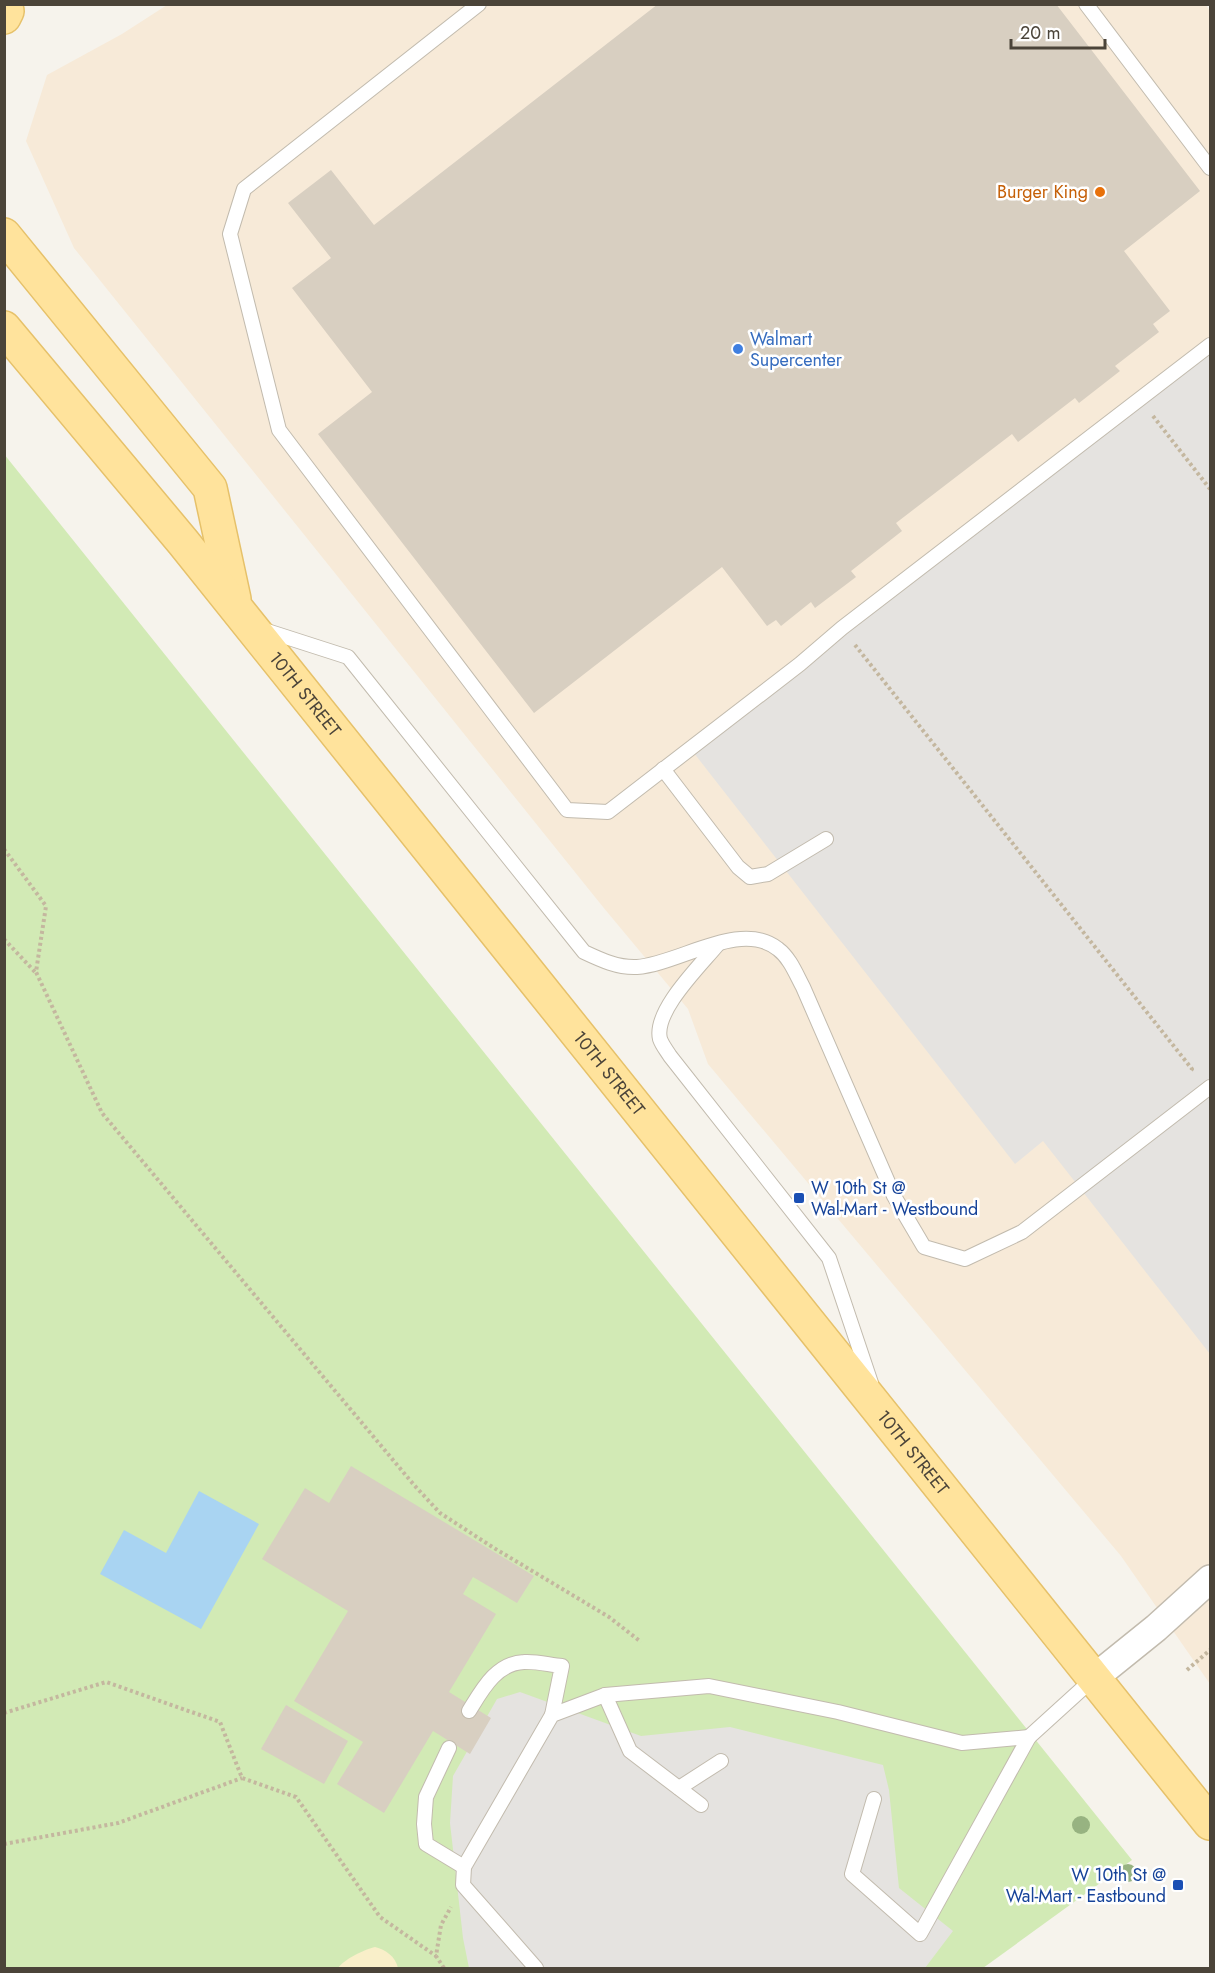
<svg xmlns="http://www.w3.org/2000/svg" width="1215" height="1973" font-family="Jost,sans-serif">
<rect width="100%" height="100%" fill="#f6f3ec"/>
<path fill="#f7ead8" d="M167,5H1206L1210,11V1684L1121,1556L708,1064L688,1009L603,907L74,248L26,141L47,75L122,34Z"/>
<path fill="#d2eab5" d="M4,454L1132,1860L983,1968H5Z"/>
<path fill="#f9efc9" d="M375,1947C386,1950 395,1956 398,1968H338C343,1960 365,1949 375,1947Z"/>
<g fill="#e5e3e0">
<path d="M1210,344V1354L1043,1141L1015,1164L690,748Z"/>
<path d="M520,1692L641,1736L730,1727L883,1765L889,1790L899,1888L953,1931L925,1968H469L463,1938L450,1823L453,1776L497,1699Z"/>
</g>
<path fill="#a9d4f2" d="M199,1491L259,1524L201,1629L100,1574L124,1530L166,1553Z"/>
<g fill="#d8cfc1">
<path d="M658,4H1056L1200,191L1124,251L1170,311L1153,324L1159,332L1115,366L1120,371L1079,403L1075,398L1018,442L1012,434L896,523L902,531L851,571L856,577L815,608L811,602L781,626L776,620L767,626L722,567L534,713L318,434L372,392L292,288L331,258L288,203L331,170L374,225Z"/>
<path d="M351,1466L534,1576L517,1603L473,1577L463,1594L496,1614L449,1692L491,1718L470,1754L433,1731L384,1813L337,1784L363,1742L294,1701L348,1611L262,1559L305,1488L329,1503Z"/>
<path d="M286,1705L348,1741L324,1784L261,1749Z"/>
</g>
<g fill="none" stroke-linecap="round" stroke-linejoin="round">
<defs>
<g id="lane">
<path d="M479,4L244,189L230,234L279,430L567,810L608,812L800,664L842,628L1210,345"/>
<path d="M1086,4L1210,168"/>
<path d="M261,629L348,657L584,952C601,960 618,968 637,967C679,964 741,919 778,949C790,958 796,974 803,987L894,1196L924,1247L965,1259L1022,1232L1210,1087"/>
<path d="M663,769L738,867L750,877L768,874L826,839"/>
<path d="M718,944C701,965 653,1011 660,1039C662,1045 667,1051 670,1056L829,1258L871,1383"/>
<path d="M605,1695L630,1751L701,1805"/>
<path d="M469,1711C482,1690 496,1663 524,1662C536,1661 550,1665 562,1666L552,1715"/>
<path d="M1029,1737L1094,1678"/>
<path d="M449,1748L426,1797L424,1824L426,1844L464,1867"/>
<path d="M679,1788L721,1761"/>
<path d="M536,1968L463,1885L464,1867L552,1715L605,1695L709,1686L838,1712L962,1743L1029,1737L920,1934L852,1874L874,1799"/>
</g>
<path id="street" d="M1094,1678L1156,1628L1210,1579"/>
<g id="primary">
<path d="M4,17L7,11"/>
<path d="M4,235L210,488L234,599"/>
<path id="s1" d="M4,328L183,542L1210,1823"/>
</g>
</defs>
<use href="#lane" stroke="#c2bbae" stroke-width="16"/>
<use href="#street" stroke="#c2bbae" stroke-width="30"/>
<use href="#primary" stroke="#e6c16a" stroke-width="36"/>
<g stroke="#c4b79f" stroke-width="4" stroke-dasharray="3 3" stroke-linecap="butt">
<path d="M1153,416L1210,489"/>
<path d="M855,645L1192,1069L1190,1071"/>
<path d="M4,849L46,906L36,972L102,1113L414,1485L440,1513L494,1548L609,1617L641,1642"/>
<path d="M4,939L35,972"/>
<path d="M1187,1670L1210,1650"/>
<path d="M4,1713L106,1682L220,1722L242,1778L296,1797L380,1917L436,1956"/>
<path d="M4,1844L118,1823L242,1778"/>
<path d="M444,1968L436,1956L441,1925L451,1907"/>
</g>
<use href="#lane" stroke="#fff" stroke-width="14"/>
<use href="#street" stroke="#fff" stroke-width="27"/>
<use href="#primary" stroke="#ffe39c" stroke-width="33"/>
</g>
<g fill="#97b381">
<circle cx="1081" cy="1825" r="9"/>
<circle cx="1128" cy="1873" r="9"/>
</g>
<circle fill="#e8710a" stroke="#fff" stroke-width="2" cx="1100" cy="192" r="6"/>
<circle fill="#3f7fe0" stroke="#fff" stroke-width="2" cx="738" cy="349" r="6"/>
<g fill="#1a4fb4" stroke="#fff" stroke-width="2">
<rect x="793" y="1192" width="12" height="12" rx="3"/>
<rect x="1172" y="1879" width="12" height="12" rx="3"/>
</g>
<g text-anchor="middle" dominant-baseline="central" stroke-width="5" stroke-linejoin="round" paint-order="stroke">
<g font-size="18" fill="#c56008" stroke="#fff" text-anchor="end">
<text x="1088" y="192">Burger King</text>
</g>
<g font-size="18" fill="#366cbe" stroke="#fff" text-anchor="start">
<text x="750" y="339">Walmart<tspan x="750" dy="21">Supercenter</tspan></text>
</g>
<g font-size="18" fill="#4b4439" stroke="#fff">
<text stroke="none"><textPath href="#s1" startOffset="474">10TH STREET</textPath></text>
<text stroke="none"><textPath href="#s1" startOffset="960">10TH STREET</textPath></text>
<text stroke="none"><textPath href="#s1" startOffset="1446">10TH STREET</textPath></text>
</g>
<g font-size="18" fill="#164399" stroke="#fff" text-anchor="start">
<text x="811" y="1188">W 10th St @<tspan x="811" dy="21">Wal-Mart - Westbound</tspan></text>
<text x="1166" y="1875" text-anchor="end">W 10th St @<tspan x="1166" dy="21">Wal-Mart - Eastbound</tspan></text>
</g>
</g>
<rect width="1215" height="1973" fill="none" stroke="#4b4439" stroke-width="12"/>
<path d="M1011 39v9h94v-9" fill="none" stroke="#4b4439" stroke-width="3"/>
<text x="1020" y="39" font-size="18" fill="#4b4439" stroke="#ffffff" stroke-width="4.5" paint-order="stroke">20 m</text>
</svg>
